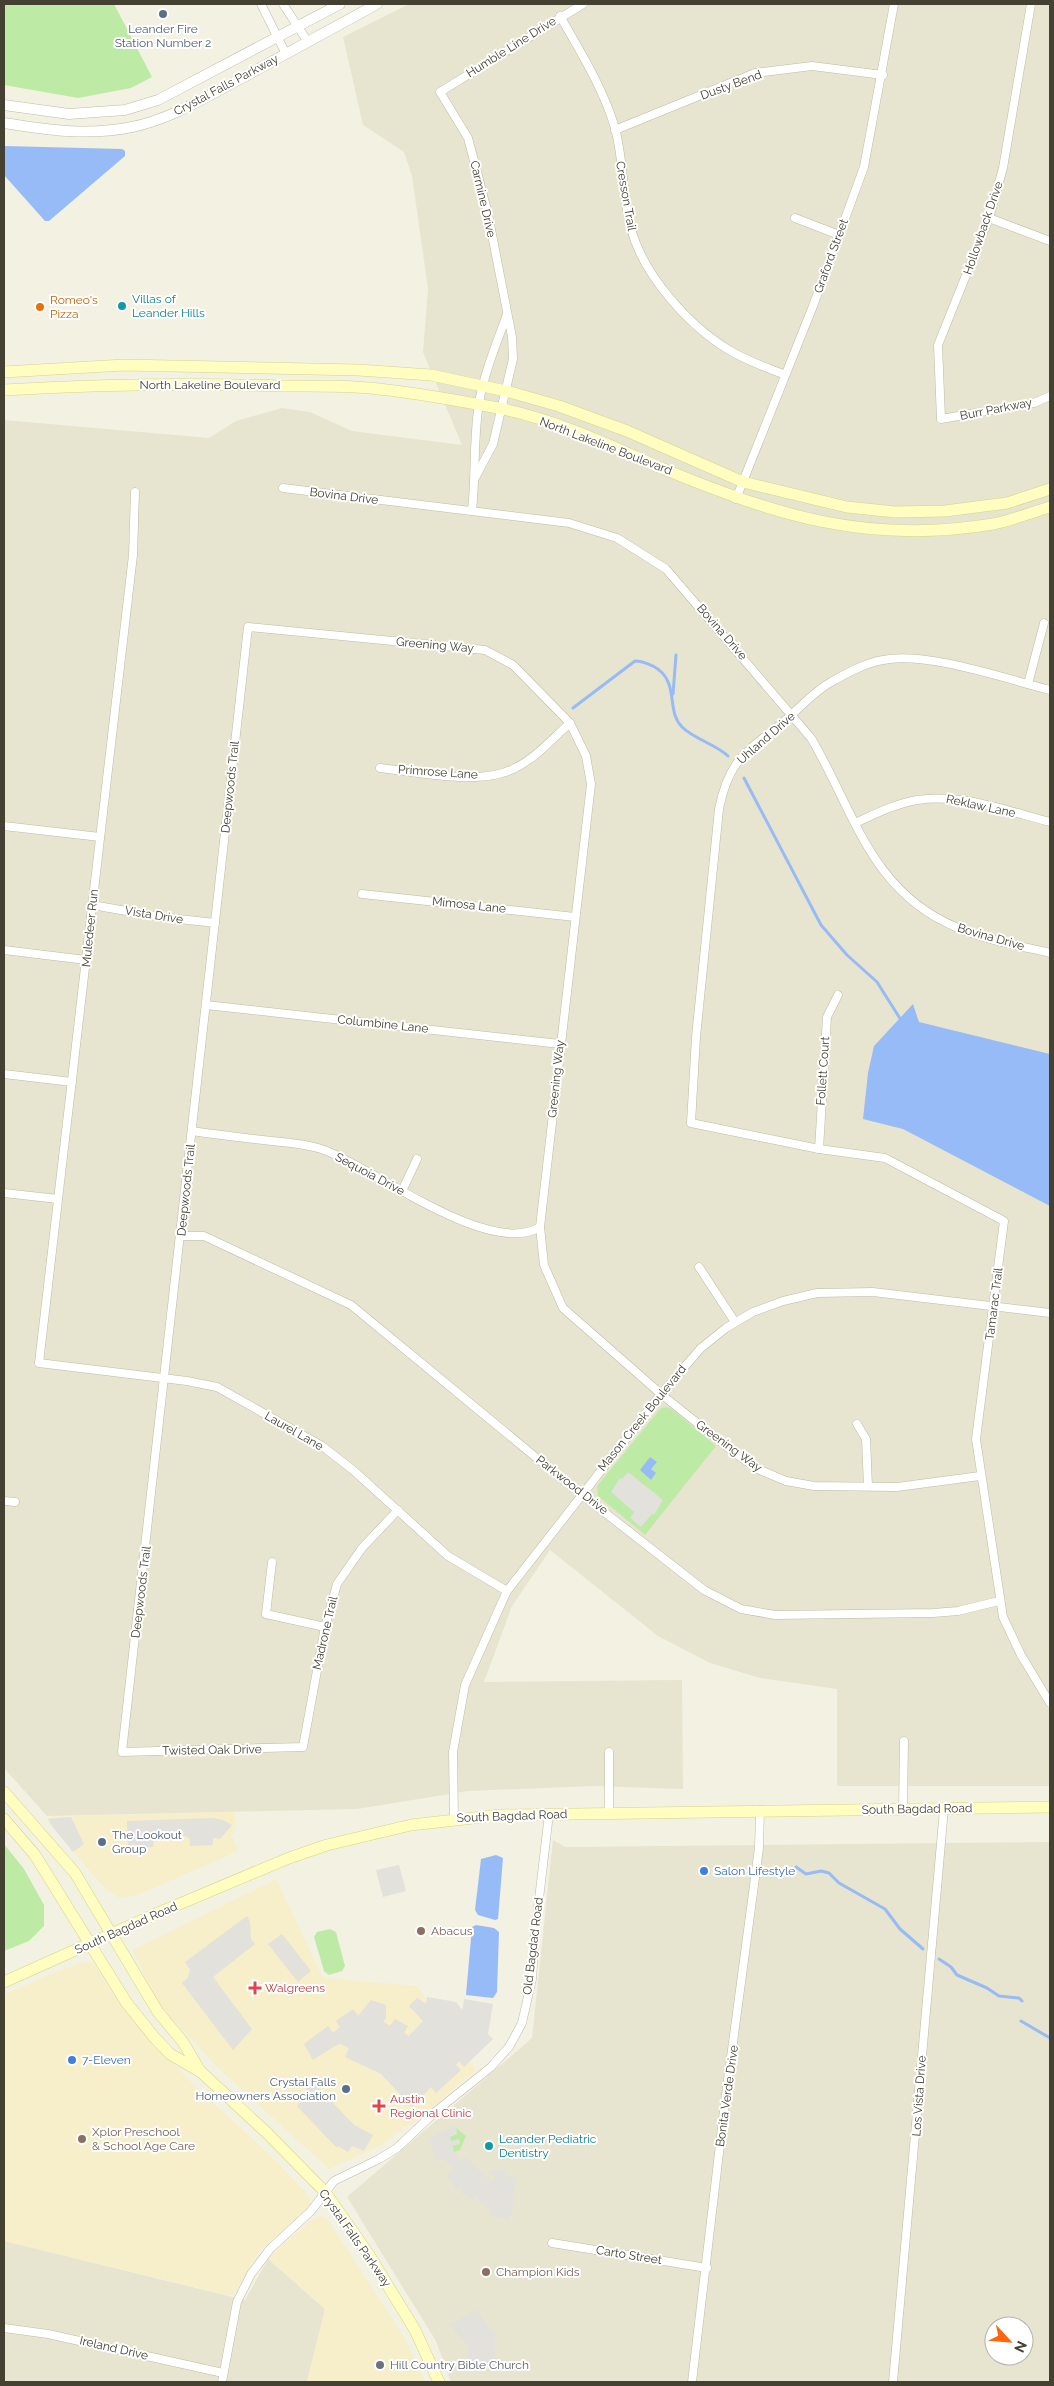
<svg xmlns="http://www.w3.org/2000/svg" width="1054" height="2386" font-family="Raleway,sans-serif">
<rect width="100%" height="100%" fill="#f3f1e2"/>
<g fill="#e7e5cf" fill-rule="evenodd">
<path d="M409,4H1050V1786H837V1689L760,1678L710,1663L658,1636L550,1550L512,1606L484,1682L682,1680L683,1789L593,1786L468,1791L357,1809L47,1816L4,1768V420L209,438L236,421L282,408L310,412L352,431L462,445L423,352L428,289L412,176L404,152L363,125L343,37Z"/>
<path d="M553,1840L565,1847L1050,1842V2382H451L436,2341L347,2197L532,2038ZM994,2326H1024V2356H994Z"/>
<path d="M4,2241L245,2300L268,2259L325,2309L307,2382H4Z"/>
</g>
<g fill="#f7eeca">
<path d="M235,1812V1831L231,1836L238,1851L138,1895L120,1898L106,1889L95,1877L52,1826L47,1817Z"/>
<path d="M276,1879L323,1978L417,1986L476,2070L424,2114L381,2145L329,2169L217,2067L157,2002L133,1950Z"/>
<path d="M92,1962L120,2005L155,2045L203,2094L268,2153L308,2195L311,2202L310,2206L260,2250L233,2296L4,2241V1994L79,1963Z"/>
<path d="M321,2216L328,2220L405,2339L425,2382H307L325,2309L268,2259L313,2219Z"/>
</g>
<g fill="#bdeba6">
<path d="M4,4H114L152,77L131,88L78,98L4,85Z"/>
<path d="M666,1407L672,1409L716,1446L645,1535L598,1496L597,1486L661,1408Z"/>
<path d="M4,1844L24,1869L44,1905V1926L29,1941L4,1951Z"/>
<path d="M330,1929L336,1932L345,1966L342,1971L329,1975L324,1971L314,1937L317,1932Z"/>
<path d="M456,2128L466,2136L460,2150L454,2152L450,2137L457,2134Z"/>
</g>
<g fill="#e2e1db">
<path d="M628,1472L663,1500L654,1515L652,1514L641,1527L630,1518L634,1512L611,1492L620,1478L622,1479Z"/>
<path d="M71,1817L84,1844L73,1852L52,1826L48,1819Z"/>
<path d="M213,1818L223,1820L232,1825L220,1839L213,1838V1845L190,1846L189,1838L185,1836L154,1839L153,1847L128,1848L127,1821Z"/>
<path d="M399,1865L406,1891L383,1897L376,1870Z"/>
<path d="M247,1916L250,1922L251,1939L255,1944L213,1977L252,2029L233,2050L182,1983L188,1978L190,1970L185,1962Z"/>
<path d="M282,1934L311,1971L298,1982L268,1944Z"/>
<path d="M427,1997L456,2002L461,2009L463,2008L464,1999L493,2004L488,2034L493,2039L464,2067L459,2061L456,2065L461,2070L436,2093L431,2087L412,2107L381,2074L345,2057L349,2048L341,2044L335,2046L313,2060L304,2044L328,2026L333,2033L340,2027L336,2021L353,2009L358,2016L371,2000L386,2005V2019L383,2021L390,2026L395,2019L408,2026L404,2033L409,2036L423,2021L409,2006L417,1998L426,2004Z"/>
<path d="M313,2082L354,2125L373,2135L364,2151L352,2146L348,2152L338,2146L337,2148L297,2106L303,2100L307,2087Z"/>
<path d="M455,2126L457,2134L450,2136L451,2141L459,2139L460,2144L452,2146L454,2152L460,2161L467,2157L477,2169L484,2174L481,2181L483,2182L484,2176H489L488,2181L493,2180L495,2176L489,2175V2171H496L497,2169L506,2170L507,2177L516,2178L512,2211L508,2220L501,2216L499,2219L490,2214L491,2210L484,2206L486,2203L478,2202V2193L473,2200L460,2192L464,2184L457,2189L447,2176L454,2170L444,2159L436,2161L429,2138Z"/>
<path d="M476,2310L495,2335V2365L488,2364L487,2366L468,2363V2347L450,2324Z"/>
</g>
<g fill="#97bbf6">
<path d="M4,146L122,149L125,151V156L49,221H45L4,175Z"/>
<path d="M913,1004L919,1022L1050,1054V1206L903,1129L863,1119L868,1073L874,1046Z"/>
<path d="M650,1457L657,1462L651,1469L656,1473L651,1480L640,1470Z"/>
<path d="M496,1855L503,1858L498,1919L495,1920L478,1915L475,1910L481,1859Z"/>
<path d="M476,1925L494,1928L499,1932L497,1992L493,1998L466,1995L472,1927Z"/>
</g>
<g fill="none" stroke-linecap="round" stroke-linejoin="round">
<g stroke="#97bbf6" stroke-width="3">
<path d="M673,694L676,655"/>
<path d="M573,708L635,661C642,661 646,663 653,666C681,681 665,710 682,727C694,739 715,744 728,756"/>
<path d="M744,778L821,925L847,955L877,982L901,1020"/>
<path d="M796,1867L806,1874L821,1871L829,1873L839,1883L885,1909L900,1929L923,1949"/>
<path d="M939,1959L951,1967L957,1975L987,1988L999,1996L1019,1998L1022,2001"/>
<path d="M1021,2021L1050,2038"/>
</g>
<defs>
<g id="minor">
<path d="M261,4L286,54"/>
<path d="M283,4L308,42"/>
<path d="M1031,4L1003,168L989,218L938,345L941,419L1034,403L1050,396"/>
<path d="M560,16C581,53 603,88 615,128C624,161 622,197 631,229C644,276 689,326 729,350C747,361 766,367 785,375"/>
<path d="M615,130L755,73L812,66L883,75"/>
<path d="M795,218L839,235"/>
<path d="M989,218L1050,241"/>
<path d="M476,476L493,444L513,359L512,337L488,214L468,138L440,92L583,4"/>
<path d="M283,488L569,523L617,538L666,569L811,738C855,812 870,892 958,928C987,940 1020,946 1050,953"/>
<path d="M135,492L133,555L39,1363L187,1381L217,1387L322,1446L353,1470L448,1556L507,1591"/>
<path d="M736,499L813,306L864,167L894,4"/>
<path d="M472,511C476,475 473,440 479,403C484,373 497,343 507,314"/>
<path d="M1028,684L1044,623"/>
<path d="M1050,690C1006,679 926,651 883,660C865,663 847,673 831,682C813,692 798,710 782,723C745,753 729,760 719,809L696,1037L691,1123L819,1149L885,1158L1004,1221L976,1439L1003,1617L1021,1655L1050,1703"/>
<path d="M380,768C417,772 479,786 513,769C535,759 552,739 570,723"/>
<path d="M855,823C875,814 895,804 917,800C961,793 1008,811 1050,822"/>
<path d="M4,826L100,837"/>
<path d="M362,894L575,917"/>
<path d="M92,905L161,917L215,923"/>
<path d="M4,950L86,960"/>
<path d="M206,1005L560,1044"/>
<path d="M4,1074L72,1082"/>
<path d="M192,1131C219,1135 245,1138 272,1141C289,1143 308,1144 324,1150C374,1168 489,1258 540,1227"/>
<path d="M819,1149L827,1017L838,995"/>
<path d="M402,1191L417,1159"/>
<path d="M4,1193L58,1199"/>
<path d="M181,1236H204L351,1305L567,1483L704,1590L741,1609L775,1615L933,1613L958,1611L999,1601"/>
<path d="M699,1267L735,1322"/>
<path d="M857,1424L866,1439L868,1486"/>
<path d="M4,1501L15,1502"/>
<path d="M398,1510L362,1548L337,1584L325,1627L303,1747L122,1752L248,627L485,650L513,665L570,723L586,756L591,784L540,1227L544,1265L563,1308L661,1394L736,1454L760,1470L786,1481L814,1486L897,1487L980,1476"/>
<path d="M272,1562L266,1614L325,1627"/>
<path d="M903,1809L904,1741"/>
<path d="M609,1813V1752"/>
<path d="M454,1819L453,1752L465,1685L507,1591L661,1394L701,1348L726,1328L753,1312L783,1301L817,1293L873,1292L1050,1313"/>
<path d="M552,2243L707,2268"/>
<path d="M4,2328L48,2334L223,2373"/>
<path d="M222,2382L237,2302L251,2274L270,2249L311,2211L334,2181L379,2159L397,2148L435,2112L491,2067L509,2047L522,2023L532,1979L535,1933L549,1814"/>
<path d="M692,2382L725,2102L759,1848L760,1810"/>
<path d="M893,2382L944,1809"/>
</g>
<g id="tertiary">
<path d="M4,105L69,114L125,110L158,100L340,4"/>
<path d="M4,123C47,130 88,136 132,127C171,119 206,97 240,79C286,54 331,29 377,4"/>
</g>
<g id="secondary">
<path d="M4,372L124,365L358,370L431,375L506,391L559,406L627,431L743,482L847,507L895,512L945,511L1007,503L1050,489"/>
<path d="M4,390C95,385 187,383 278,386C309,386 340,385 370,388C413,392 455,400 498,408C554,419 607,444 659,467C775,515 866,545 993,524C1013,520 1032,512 1050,507"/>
<path d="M4,1792L75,1873L158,2012L183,2042L200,2071"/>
<path d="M4,1819L35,1855L126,2002L154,2037L170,2054L201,2072L267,2133L325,2192L369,2255L415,2330L439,2382"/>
<path d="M4,1982L158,1913L289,1858L327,1845L411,1825L500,1815L1050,1807"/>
</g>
</defs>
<use href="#minor" stroke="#bebba4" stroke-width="9"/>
<use href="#tertiary" stroke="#bebba4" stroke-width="11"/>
<use href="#secondary" stroke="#d6d38d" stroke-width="12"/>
<use href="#minor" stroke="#fff" stroke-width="8"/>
<use href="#tertiary" stroke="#fff" stroke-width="10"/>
<use href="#secondary" stroke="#fffdbf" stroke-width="11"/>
</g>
<g fill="#5c6f8a" stroke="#fff" stroke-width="2">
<circle cx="163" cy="14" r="5"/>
<circle cx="102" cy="1842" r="5"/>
<circle cx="346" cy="2089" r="5"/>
</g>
<g fill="#0f9aa8" stroke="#fff" stroke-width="2">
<circle cx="122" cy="306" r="5"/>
<circle cx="489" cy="2146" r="5"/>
</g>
<circle fill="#e8710a" stroke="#fff" stroke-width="2" cx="40" cy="307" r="5"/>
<g fill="#3f7fe0" stroke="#fff" stroke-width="2">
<circle cx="704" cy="1871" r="5"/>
<circle cx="72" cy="2060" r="5"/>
</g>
<g fill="#8d6e63" stroke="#fff" stroke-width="2">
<circle cx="421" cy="1931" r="5"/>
<circle cx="82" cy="2139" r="5"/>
<circle cx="486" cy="2272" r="5"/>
</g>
<g fill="#e0444e" stroke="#fff" stroke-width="2">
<path d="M252.5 1980.5h5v5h5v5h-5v5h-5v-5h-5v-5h5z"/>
<path d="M376.5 2098.5h5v5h5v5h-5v5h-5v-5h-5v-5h5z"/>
</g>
<circle fill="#6b7280" stroke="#fff" stroke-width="2" cx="380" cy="2365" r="5"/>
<g text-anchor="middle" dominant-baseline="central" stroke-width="4" stroke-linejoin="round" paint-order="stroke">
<g font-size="12" fill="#4e5e75" stroke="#fff">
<text x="163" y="29">Leander Fire<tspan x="163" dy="14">Station Number 2</tspan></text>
<text x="112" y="1835" text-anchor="start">The Lookout<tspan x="112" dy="14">Group</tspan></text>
<text x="336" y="2082" text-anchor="end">Crystal Falls<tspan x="336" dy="14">Homeowners Association</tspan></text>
</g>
<g font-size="12" fill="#444132" stroke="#fff">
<text transform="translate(511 47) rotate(-32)">Humble Line Drive</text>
<text transform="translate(226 85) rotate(-28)">Crystal Falls Parkway</text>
<text transform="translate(731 85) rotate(-20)">Dusty Bend</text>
<text transform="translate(626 196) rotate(80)">Cresson Trail</text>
<text transform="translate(483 199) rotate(77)">Carmine Drive</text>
<text transform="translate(983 228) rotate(-71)">Hollowback Drive</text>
<text transform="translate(831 256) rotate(-70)">Graford Street</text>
<text x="210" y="385">North Lakeline Boulevard</text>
<text transform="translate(996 409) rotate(-11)">Burr Parkway</text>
<text transform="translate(606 446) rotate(21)">North Lakeline Boulevard</text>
<text transform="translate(344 496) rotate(7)">Bovina Drive</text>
<text transform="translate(722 632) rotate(49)">Bovina Drive</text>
<text transform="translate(435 645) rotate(5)">Greening Way</text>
<text transform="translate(766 738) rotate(-41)">Uhland Drive</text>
<text transform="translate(438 772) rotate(4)">Primrose Lane</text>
<text transform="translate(230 787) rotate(-84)">Deepwoods Trail</text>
<text transform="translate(981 806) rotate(12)">Reklaw Lane</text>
<text transform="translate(469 905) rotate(6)">Mimosa Lane</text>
<text transform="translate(154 915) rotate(9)">Vista Drive</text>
<text transform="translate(90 928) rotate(-84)">Muledeer Run</text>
<text transform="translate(991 937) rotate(16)">Bovina Drive</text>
<text transform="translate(383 1024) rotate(6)">Columbine Lane</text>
<text transform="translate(823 1071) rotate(-86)">Follett Court</text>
<text transform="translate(556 1079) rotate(-84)">Greening Way</text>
<text transform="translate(370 1174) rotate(28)">Sequoia Drive</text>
<text transform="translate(186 1190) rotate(-84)">Deepwoods Trail</text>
<text transform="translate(994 1304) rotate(-83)">Tamarac Trail</text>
<text transform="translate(642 1418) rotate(-51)">Mason Creek Boulevard</text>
<text transform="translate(294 1431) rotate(30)">Laurel Lane</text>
<text transform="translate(729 1446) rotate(36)">Greening Way</text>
<text transform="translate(572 1485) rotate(38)">Parkwood Drive</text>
<text transform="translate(141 1592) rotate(-83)">Deepwoods Trail</text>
<text transform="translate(325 1633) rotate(-77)">Madrone Trail</text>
<text transform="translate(212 1750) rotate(-1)">Twisted Oak Drive</text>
<text transform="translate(917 1809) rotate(-1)">South Bagdad Road</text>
<text transform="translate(512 1816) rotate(-2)">South Bagdad Road</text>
<text transform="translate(126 1928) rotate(-24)">South Bagdad Road</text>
<text transform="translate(533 1946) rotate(-83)">Old Bagdad Road</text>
<text transform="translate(727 2096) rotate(-82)">Bonita Verde Drive</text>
<text transform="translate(919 2096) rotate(-86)">Los Vista Drive</text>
<text transform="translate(355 2238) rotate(55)">Crystal Falls Parkway</text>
<text transform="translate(629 2255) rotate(9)">Carto Street</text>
<text transform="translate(114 2348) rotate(13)">Ireland Drive</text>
</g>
<g font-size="12" fill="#0d838f" stroke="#fff" text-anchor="start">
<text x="132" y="299">Villas of<tspan x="132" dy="14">Leander Hills</tspan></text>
<text x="499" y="2139">Leander Pediatric<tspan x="499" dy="14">Dentistry</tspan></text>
</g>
<g font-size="12" fill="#c56008" stroke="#fff" text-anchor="start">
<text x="50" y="300">Romeo's<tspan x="50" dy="14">Pizza</tspan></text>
</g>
<g font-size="12" fill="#366cbe" stroke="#fff" text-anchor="start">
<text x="714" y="1871">Salon Lifestyle</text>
<text x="82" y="2060">7-Eleven</text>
</g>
<g font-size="12" fill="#785e54" stroke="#fff" text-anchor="start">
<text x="431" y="1931">Abacus</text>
<text x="92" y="2132">Xplor Preschool<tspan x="92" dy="14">&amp; School Age Care</tspan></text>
<text x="496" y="2272">Champion Kids</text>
</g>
<g font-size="12" fill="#be3a42" stroke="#fff" text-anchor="start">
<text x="265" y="1988">Walgreens</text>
<text x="390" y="2099">Austin<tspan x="390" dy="14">Regional Clinic</tspan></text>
</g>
<g font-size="12" fill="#5b616d" stroke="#fff" text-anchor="start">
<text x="390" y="2365">Hill Country Bible Church</text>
</g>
</g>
<rect width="1054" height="2386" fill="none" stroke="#444132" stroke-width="10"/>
<g transform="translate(1009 2341) rotate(116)"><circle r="24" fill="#ffffff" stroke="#b4b3ad"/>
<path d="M0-4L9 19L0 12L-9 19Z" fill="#ff650c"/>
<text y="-8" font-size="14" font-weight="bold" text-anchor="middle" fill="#444132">N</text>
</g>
</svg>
